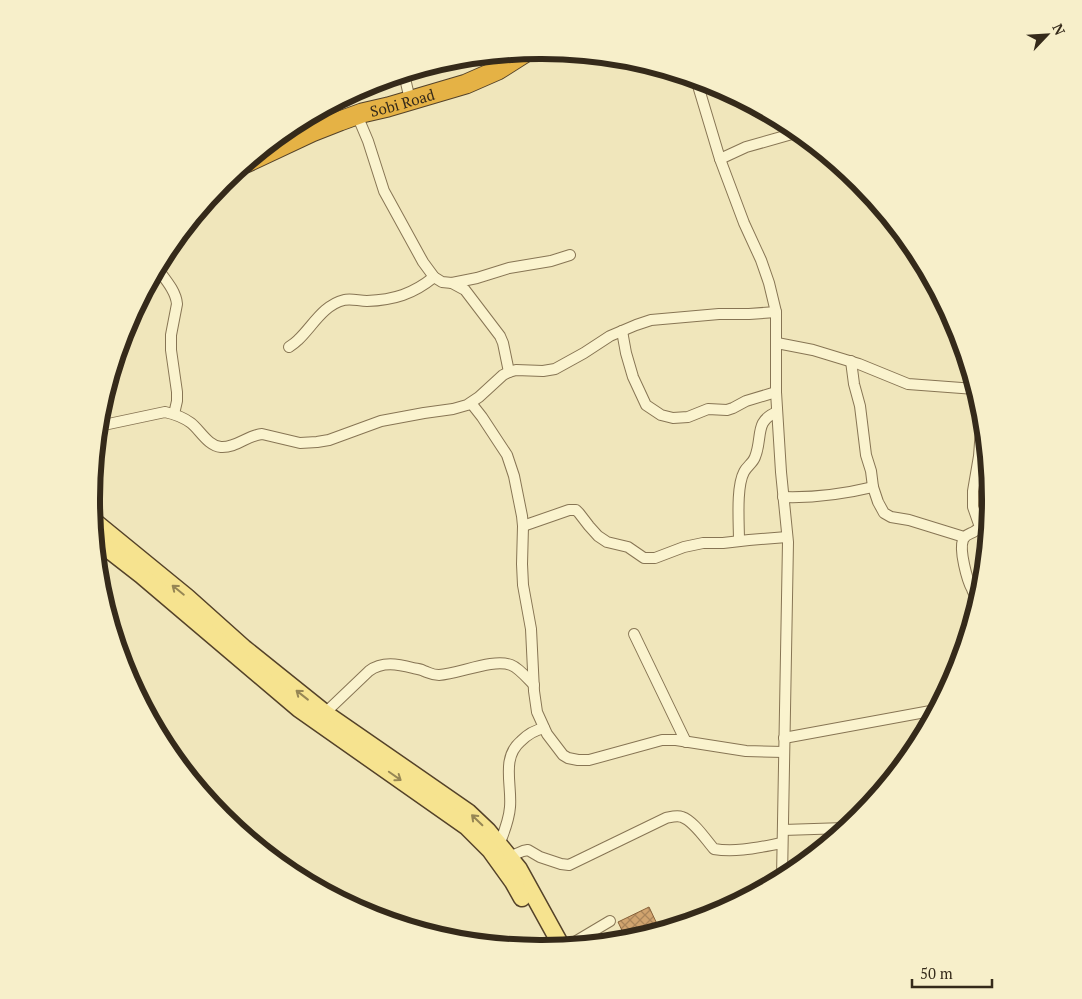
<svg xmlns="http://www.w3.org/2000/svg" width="1082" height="999" font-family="'PT Serif',serif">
<defs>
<pattern id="building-cross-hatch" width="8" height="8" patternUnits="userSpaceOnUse" patternTransform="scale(1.25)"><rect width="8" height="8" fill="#d0a36e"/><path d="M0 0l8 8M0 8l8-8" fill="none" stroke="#aa855a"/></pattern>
</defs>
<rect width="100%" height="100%" fill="#f0e6bb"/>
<path fill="url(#building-cross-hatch)" stroke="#876139" d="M649,907L658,926L633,939L627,941L618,922Z"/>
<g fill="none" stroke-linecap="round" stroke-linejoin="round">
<defs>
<g id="street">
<path d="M499,54L505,66"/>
<path d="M404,74L410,100"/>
<path d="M696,79L720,159L744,223L761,260L769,283L776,312V392L781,472L788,542L782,878"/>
<path d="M357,115L368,141L384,191L423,262L434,277L442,282L452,283L477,278L509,268L551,261L570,255"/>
<path d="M720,159L746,147L799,132"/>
<path d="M157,268C165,279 176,291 177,304L171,335V350L177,392V401L174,414"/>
<path d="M452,283L465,290L500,336L503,343L509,372"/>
<path d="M622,331L626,353L633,377L646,405L661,415L673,418L688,417L708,409L727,410L733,408L746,401L776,392"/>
<path d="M777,343L813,350L859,364L908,384L975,389"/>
<path d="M289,347C292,345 295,343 298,340C312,327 323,305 344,300C351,298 359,301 367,301C394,300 413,294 434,277"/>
<path d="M851,361L854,384L860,406L866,455L871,471L873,487L878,502L884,513L891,517L909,520L964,537"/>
<path d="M471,403L482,417L507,455L514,476L522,516L523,526L522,564L523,585L531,629L534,691L537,712L547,734L563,755L568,758L578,760H589L662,740H676L746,751L784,752"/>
<path d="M99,426L165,412C174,414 183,417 191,423C200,430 208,446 221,447C236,448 248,435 262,434L300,443L317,442L329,440L381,421L424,413L453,409L467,405L479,397L503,375L509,372L516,370L543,371L555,369L584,353L610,336L636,325L651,320L719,314H749L776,312"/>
<path d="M783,497C813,498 844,494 873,487"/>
<path d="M523,526L569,510H576L579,513L589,526L598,536L607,542L628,547L644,558H655L684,547L703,543H723L749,540L787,537"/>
<path d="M980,527L973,507V491L979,456L982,416"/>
<path d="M739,541C739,523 736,487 744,472C747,466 753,463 755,457C763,437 754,421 777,412"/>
<path d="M978,599C976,596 973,593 972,589C967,580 959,550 963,540C965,534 971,534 975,531C980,528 983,525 988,523"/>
<path d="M634,634L686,742"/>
<path d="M325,713L369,671C382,661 398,664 413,668C417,669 421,669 424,671C430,673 432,675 439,675C459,674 493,658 511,665C519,668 527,678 534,685"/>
<path d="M784,738L936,710"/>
<path d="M783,830L845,828"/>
<path d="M499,845C504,832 509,821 510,807C512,784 501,758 521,741C528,734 535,730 544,728"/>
<path d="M509,857L523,851L528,850L540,857L561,864L569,865L666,818C671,817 677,815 682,817C694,821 706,840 714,849C736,853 760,847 782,843"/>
<path d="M568,946L610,921"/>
</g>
<g id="primary">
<path d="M94,521L187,597L244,648L325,713L468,812L488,831L519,869L562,947"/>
<path d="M96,540L141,575L299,709L467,827L490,850L513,882L522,898"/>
</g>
<g id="highway">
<path id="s1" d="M246,163L312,132L340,121L362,113L388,107L466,84L498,70L528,51"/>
</g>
</defs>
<use href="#street" stroke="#877554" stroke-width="12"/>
<use href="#primary" stroke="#544229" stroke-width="19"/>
<use href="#highway" stroke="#544229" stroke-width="21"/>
<use href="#street" stroke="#faf3ce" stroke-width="10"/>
<use href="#primary" stroke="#f6e38f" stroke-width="16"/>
<use href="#highway" stroke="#e5b245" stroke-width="19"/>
</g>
<defs><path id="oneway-shaft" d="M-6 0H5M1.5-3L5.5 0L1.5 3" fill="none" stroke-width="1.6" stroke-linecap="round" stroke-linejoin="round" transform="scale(1.25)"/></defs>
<g stroke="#968654">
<use href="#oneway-shaft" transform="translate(178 590) rotate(-141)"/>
<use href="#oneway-shaft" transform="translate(302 695) rotate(-142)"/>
<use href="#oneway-shaft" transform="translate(395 776) rotate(35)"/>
<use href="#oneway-shaft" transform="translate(477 820) rotate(-136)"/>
</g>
<g text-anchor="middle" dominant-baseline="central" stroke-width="4" stroke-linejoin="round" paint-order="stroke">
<g font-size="15" fill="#352a1a" stroke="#f7efca">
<text stroke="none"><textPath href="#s1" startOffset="168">Sobi Road</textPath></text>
</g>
</g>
<path d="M0 0H1082V999H0ZM540 59H542A440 440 0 0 1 982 499V500A440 440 0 0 1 542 940H540A440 440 0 0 1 100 500V499A440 440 0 0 1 540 59Z" fill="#f7efca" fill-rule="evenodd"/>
<path fill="none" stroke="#352a1a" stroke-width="6" d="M540 59H542A440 440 0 0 1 982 499V500A440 440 0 0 1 542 940H540A440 440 0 0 1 100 500V499A440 440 0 0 1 540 59Z"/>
<g transform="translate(1047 35) rotate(65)" stroke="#f7efca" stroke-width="4" paint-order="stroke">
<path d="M0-4L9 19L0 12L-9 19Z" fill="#352a1a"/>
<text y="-8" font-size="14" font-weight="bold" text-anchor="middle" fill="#352a1a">N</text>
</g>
<path d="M912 979v8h80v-8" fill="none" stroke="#352a1a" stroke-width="2.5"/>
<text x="920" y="979" font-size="15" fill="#352a1a" stroke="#f7efca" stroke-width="4" paint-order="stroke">50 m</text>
</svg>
